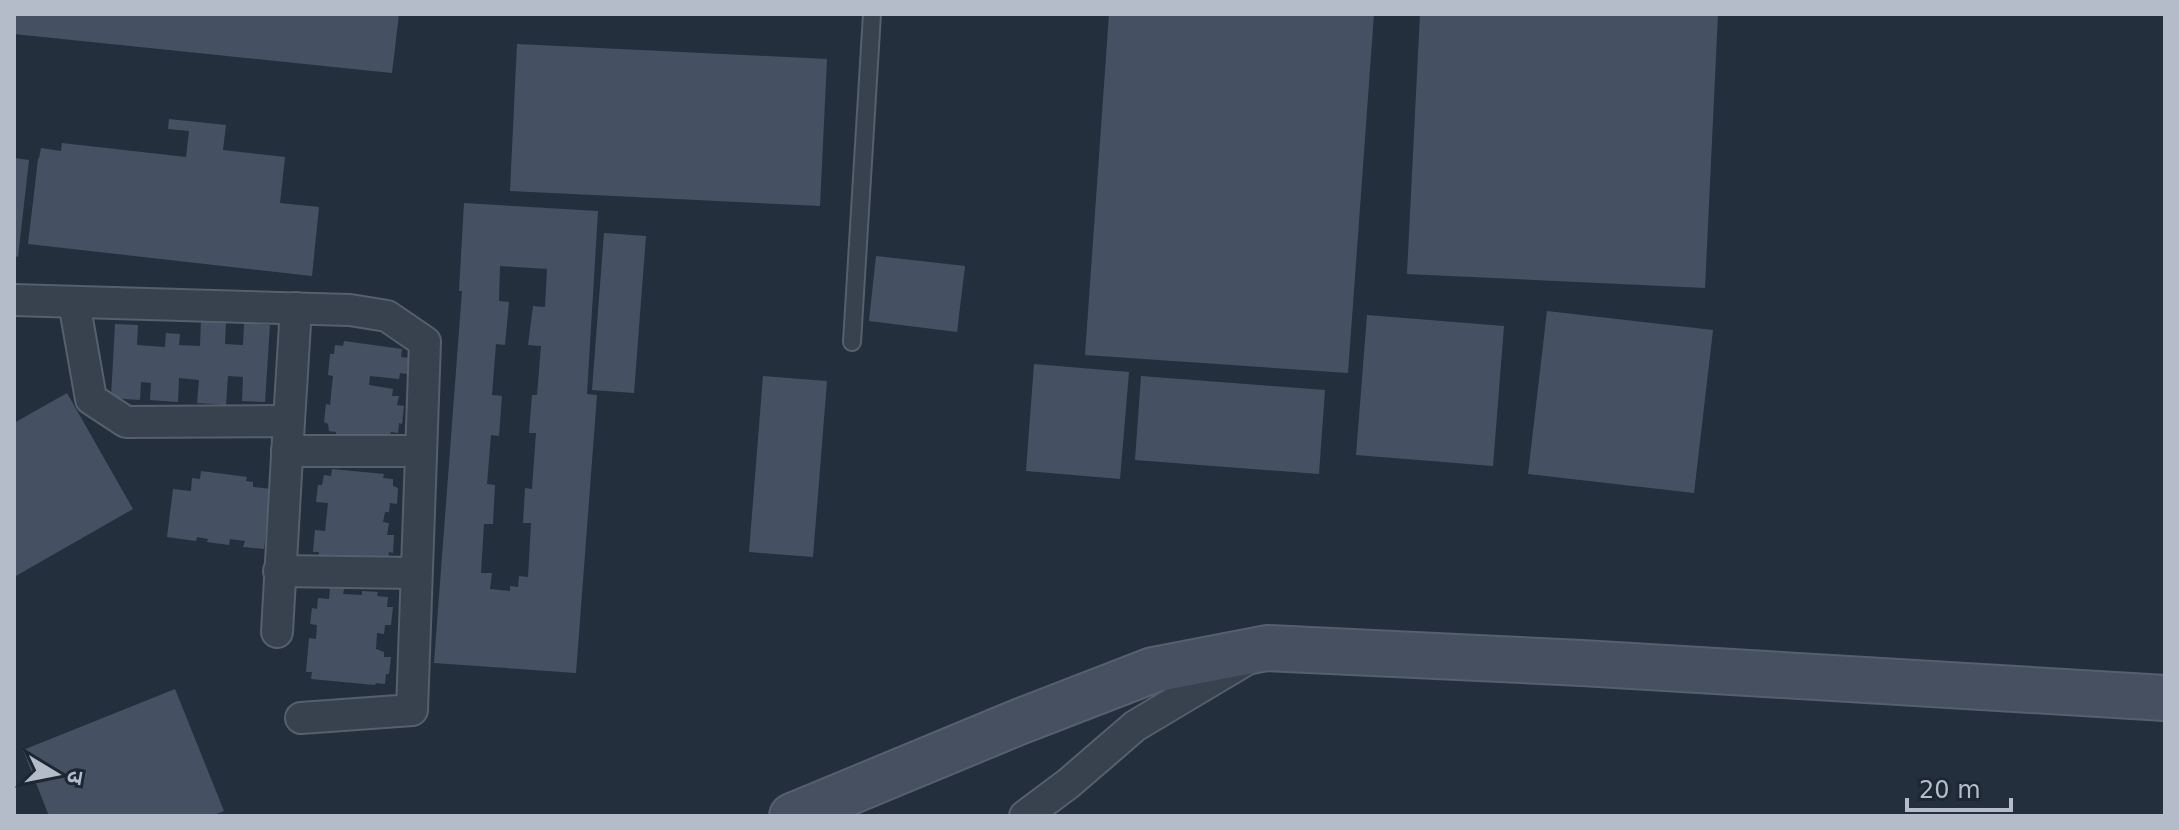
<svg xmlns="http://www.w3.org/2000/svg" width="2179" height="830" font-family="'DejaVu Sans','Noto Sans Devanagari',sans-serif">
<rect width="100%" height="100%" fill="#242f3e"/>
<g fill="#455162" fill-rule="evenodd">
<path d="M14,14H399L392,73L14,34Z"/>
<path d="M1109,14H1374L1348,373L1085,355Z"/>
<path d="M1420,14H1718L1705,288L1407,274Z"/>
<path d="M517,44L827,59L820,206L510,191Z"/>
<path d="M169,119L226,125L223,150L285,157L280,203L319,207L312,276L28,244L38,159L39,158L41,148L61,151L62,143L186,157L189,131L168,129Z"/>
<path d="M14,158L29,160L18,257L14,256Z"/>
<path d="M464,203L598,211L587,394L597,395L576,673L434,663L462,291H459ZM500,266L547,269L545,307L533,306L528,345L541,346L537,395H532L529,433H536L532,489L525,488L523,523H531L528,577L519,576L518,587L510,586V591L490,589L492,573H481L484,524H493L495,485L487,484L491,435L499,436L502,396L492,395L496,344L505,345L509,302L499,301Z"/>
<path d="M604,233L646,236L634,393L592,390Z"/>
<path d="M876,256L965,266L957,332L869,321Z"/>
<path d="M1547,311L1713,330L1694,493L1528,474Z"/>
<path d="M1367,315L1504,326L1493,466L1356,455Z"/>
<path d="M201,321L226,322L225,344L243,345L244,323L270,325L265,402L242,401L243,377L228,376L226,405L197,403L199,380L179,378L178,402L150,400L151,383L141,382L140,400L111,398L115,324L138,325L137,345L165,347L166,333L180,334L179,345L200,346Z"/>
<path d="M344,341L402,349L401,357L409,358L407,374L400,373L399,379L370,376L369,385L393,389L392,396H399L397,405L404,406L402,424L399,423L398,433L391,432L390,436L383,441L336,434V432L329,431L328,424L324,422L326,404L330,405L333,376L328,375L330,354H334L335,345L343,346Z"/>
<path d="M1034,364L1129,372L1120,479L1026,471Z"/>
<path d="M763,376L827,381L813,557L749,552Z"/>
<path d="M1141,376L1325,390L1319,474L1135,460Z"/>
<path d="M67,393L133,509L14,577V423Z"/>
<path d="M332,469L384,474L383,478L393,479V486L398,488L397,504L390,503L389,512H385L383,522L389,523L387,535H394L393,553L389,552L388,561L318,560L319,552H313L315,530L325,531L328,503L316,502L318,485H322L324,475L331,476Z"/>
<path d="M201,471L247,477L246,481L253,482V487L271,489L264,549L243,547L245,541L230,539L229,545L207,542L208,539L197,537L196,541L167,537L173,489L191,491L192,478L200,479Z"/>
<path d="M330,588L344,589L343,594L362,595V591L378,592L377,596L388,597L387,607H393L391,625H385L384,634L377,633L376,649L384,652V657H391L389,674H386L385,684L376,683L375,685L311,679L312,672H306L309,638L316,639L317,625L310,624L312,608L317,609L318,598L329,599Z"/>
<path d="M175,689L224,811L212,816H49L23,750Z"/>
</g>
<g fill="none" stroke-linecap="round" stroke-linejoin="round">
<defs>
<path id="lane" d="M852,342L872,14"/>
<g id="street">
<path d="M14,300L350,310L387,316L425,342L412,710L301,718"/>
<path d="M74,302L91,399L126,422L289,421L277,632"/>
<path d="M289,421L296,308"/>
<path d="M287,451H420"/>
<path d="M279,571L415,573"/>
<path d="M1025,816L1069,783L1135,726L1244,661"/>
</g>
<path id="secondary" d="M792,816L1021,721L1153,670L1267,648L1582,663L2165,698"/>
</defs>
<use href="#lane" stroke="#565f6c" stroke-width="20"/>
<use href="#street" stroke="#565f6c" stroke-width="34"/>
<use href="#secondary" stroke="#565f6c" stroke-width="48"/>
<use href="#lane" stroke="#38414e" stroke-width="16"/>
<use href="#street" stroke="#38414e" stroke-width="30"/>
<use href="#secondary" stroke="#465061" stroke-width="44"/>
</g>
<rect width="2179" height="830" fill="none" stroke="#b4bcc9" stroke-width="32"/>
<g transform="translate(56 774) rotate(100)" stroke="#1d2633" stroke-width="6" paint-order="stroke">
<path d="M0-6L14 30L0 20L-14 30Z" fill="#b4bcc9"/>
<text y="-12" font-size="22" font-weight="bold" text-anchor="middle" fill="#b4bcc9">उ</text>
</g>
<path d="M1907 798v12h104v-12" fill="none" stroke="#b4bcc9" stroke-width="4"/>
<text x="1919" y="798" font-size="24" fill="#b4bcc9" stroke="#1d2633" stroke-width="6" paint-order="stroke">20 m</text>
</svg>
